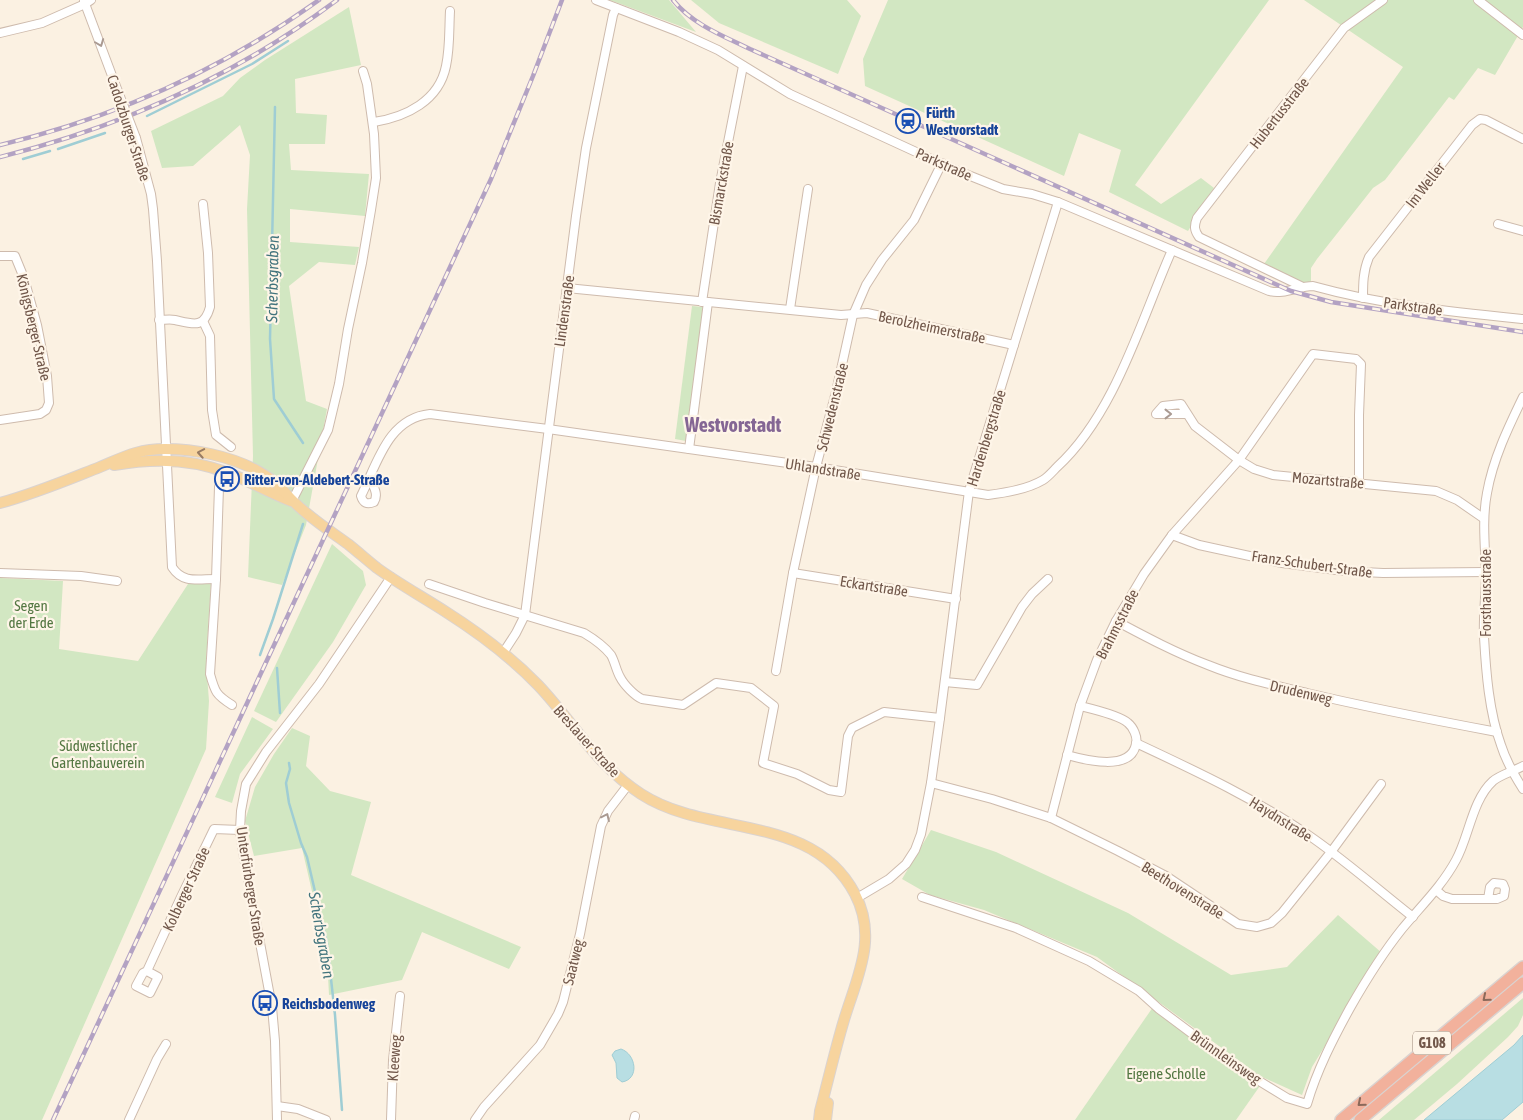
<svg xmlns="http://www.w3.org/2000/svg" width="1523" height="1120" font-family="'Asap Condensed',sans-serif">
<rect width="100%" height="100%" fill="#fbf1e2"/>
<g fill="#d2e7c2">
<path d="M609,0H669L696,32L618,3Z"/>
<path d="M691,0H847L861,16L838,74L719,23Z"/>
<path d="M888,0H1269L1135,185L1161,204L1201,178L1214,188L1188,231L1109,192L1121,150L1079,133L1064,176L865,86L863,59Z"/>
<path d="M1304,0H1523V27L1495,75L1478,68L1454,100L1449,97L1385,180L1373,188L1317,259L1311,268V282L1299,283L1264,264L1403,67Z"/>
<path d="M349,7L361,65L295,79L296,113L327,115L325,144H289L291,170L369,174L365,216L290,209V242L359,247L355,265L319,262L289,286L306,401L327,409L306,525L282,585L248,577L253,456L247,209L250,155L240,125L193,166L162,168L151,131L223,96L240,78L265,60Z"/>
<path d="M692,306L704,307L686,441L675,439Z"/>
<path d="M332,544L363,571L366,585L333,642L276,722L254,711Z"/>
<path d="M0,578L63,581L59,649L138,661L188,584L211,583L206,662L209,701L206,749L42,1120H0Z"/>
<path d="M252,717L273,729L240,774L232,803L215,797Z"/>
<path d="M292,728L310,736L306,766L330,791L371,802L351,875L521,947L509,969L422,932L402,980L329,995L327,957L302,848L254,856L245,821L255,787L274,754Z"/>
<path d="M931,830L996,852L1128,913L1231,975L1287,967L1338,915L1382,953L1312,1067L1302,1095L1260,1076L1097,957L984,910L930,895L902,879Z"/>
<path d="M1523,998V1015L1518,1026L1508,1037L1457,1084L1414,1120H1379Z"/>
<path d="M1153,1007L1262,1083L1236,1120H1075Z"/>
</g>
<g fill="#b8dee3" stroke="#9fcdd4">
<path d="M1523,1035V1102L1502,1120H1424L1514,1045Z"/>
<path d="M621,1049C636,1054 640,1079 622,1082L617,1078L616,1063L612,1055L615,1051Z"/>
</g>
<g fill="none" stroke-linecap="round" stroke-linejoin="round">
<g stroke="#9fcdd4" stroke-width="2.5">
<path d="M275,107L270,339L274,399L303,443"/>
<path d="M147,116L252,64L288,41"/>
<path d="M58,149L105,133"/>
<path d="M23,159L50,151"/>
<path d="M260,655L273,619L303,524"/>
<path d="M277,668L280,713"/>
<path d="M289,763L290,769L286,783L289,803L301,843L307,857L327,943L335,1015L342,1110"/>
</g>
<defs>
<g id="minor">
<path d="M596,0L679,32L718,50L790,94L953,169L1003,189L1032,194L1058,202L1269,291C1284,295 1298,286 1313,286C1381,305 1453,312 1523,319"/>
<path d="M1478,0L1523,35"/>
<path d="M84,1L114,81"/>
<path d="M0,33L42,23L85,4L91,0"/>
<path d="M374,122C406,117 439,101 446,66C450,48 449,29 450,11"/>
<path d="M136,138L151,194L153,209L157,261L172,567C183,584 198,579 216,579"/>
<path d="M1498,224L1523,231"/>
<path d="M0,256H15L24,278L37,325L47,376L49,403L46,410L40,414L0,420"/>
<path d="M1303,287L1199,237C1194,230 1194,226 1197,218L1344,28L1383,0"/>
<path d="M567,288L841,315L867,313L1014,345"/>
<path d="M1363,298C1363,284 1363,271 1369,257L1472,125L1480,119L1486,120L1523,139"/>
<path d="M702,302L720,183L743,66"/>
<path d="M790,309L808,189"/>
<path d="M159,320C164,320 170,319 175,320C193,324 204,329 210,307L208,253L203,204"/>
<path d="M203,321L210,336L212,410L216,435L231,447"/>
<path d="M1523,397C1508,428 1493,459 1487,493C1482,519 1485,546 1486,572C1486,594 1483,615 1484,637C1486,672 1489,712 1501,745C1506,761 1514,775 1523,789"/>
<path d="M1186,414H1156L1163,406L1181,404L1195,426L1239,460L1254,469L1273,475L1436,491L1457,500L1483,518"/>
<path d="M689,449L708,302"/>
<path d="M370,478C373,486 379,494 374,502C367,505 363,503 361,496C377,464 388,418 430,414L548,429L816,467L988,495C1005,493 1028,489 1043,480C1048,477 1053,471 1057,467C1115,414 1141,320 1172,250"/>
<path d="M219,487L216,579L210,674C215,692 216,695 232,705"/>
<path d="M292,501L328,430L339,384L348,329L362,263L371,210L376,178L374,134L367,84L363,71"/>
<path d="M1172,535L1199,545L1282,563L1344,571L1383,573L1486,572"/>
<path d="M0,573L81,576L117,581"/>
<path d="M793,573L956,599"/>
<path d="M429,584L485,603L584,633C594,639 604,646 611,655C615,662 616,670 620,677C624,685 635,696 642,699L683,705L716,683L751,688L774,706L763,763L797,774L829,790L841,792L848,736L852,728L884,712L940,718"/>
<path d="M1116,621C1146,637 1176,653 1208,665C1240,678 1273,685 1307,693C1370,708 1433,720 1497,732"/>
<path d="M503,653L516,633L525,615L576,216L586,148L613,15L616,8"/>
<path d="M776,671L793,573L816,467L836,392L853,315L866,285L882,260L914,220L942,163"/>
<path d="M945,682L977,685L1022,607L1032,594L1048,579"/>
<path d="M1136,743C1198,772 1258,800 1314,839C1348,863 1380,891 1413,917"/>
<path d="M1067,755C1085,760 1131,772 1136,744C1138,737 1133,727 1128,723C1119,715 1092,709 1080,706"/>
<path d="M931,783L992,799L1051,818L1118,851L1166,876L1238,924L1257,927L1271,923L1282,913L1331,852L1381,784"/>
<path d="M1051,818L1080,706L1097,660L1116,621L1144,574L1172,535L1239,460L1313,354L1356,359L1361,364L1359,415V482"/>
<path d="M1436,890L1443,896L1452,899H1497L1504,896L1505,889L1503,884L1494,883L1490,887L1488,899"/>
<path d="M922,897L1016,928L1089,961L1139,991L1159,1009L1238,1068L1287,1098L1307,1104C1317,1070 1333,1039 1350,1008C1366,980 1382,954 1402,929C1421,906 1442,886 1456,860C1469,837 1472,800 1493,781C1500,775 1514,771 1523,766"/>
<path d="M857,898L889,879L906,864L915,850L921,834L931,783L940,718L969,491L1058,202"/>
<path d="M147,971L158,977L150,993L136,986L143,973L147,971L181,897L214,829L240,830"/>
<path d="M277,1106L298,1109L326,1120"/>
<path d="M129,1120L157,1059L166,1044"/>
<path d="M277,1120L275,1041L272,1007L243,852L240,830L241,811L246,784L266,752L319,684L391,577"/>
<path d="M391,1120L393,1060L400,996"/>
<path d="M475,1120L484,1107L540,1045L558,1014L563,1002L580,934L601,826L608,811L628,785"/>
<path d="M634,1120L635,1116"/>
</g>
<g id="major">
<path d="M114,465C153,458 191,458 228,473C250,481 270,493 291,501"/>
<path d="M0,503C34,494 67,480 100,467C124,457 138,449 165,449C195,449 229,456 256,470C263,474 271,479 277,484C283,489 288,497 294,502C310,518 330,531 348,544C358,552 367,560 377,568C399,584 423,597 446,612C479,633 511,657 538,685C574,723 596,765 641,794C709,838 812,812 855,894C878,938 857,977 844,1020C835,1050 828,1081 820,1111L819,1120"/>
<path d="M826,1120L828,1103"/>
</g>
<g id="highway">
<path d="M1341,1120L1523,967"/>
<path d="M1360,1120L1523,983"/>
</g>
</defs>
<use href="#minor" stroke="#cebbad" stroke-width="10"/>
<use href="#major" stroke="#dad3d0" stroke-width="12"/>
<use href="#highway" stroke="#dad3d0" stroke-width="14"/>
<use href="#minor" stroke="#fff" stroke-width="8"/>
<use href="#major" stroke="#f7d49e" stroke-width="10"/>
<use href="#highway" stroke="#f2b19c" stroke-width="11"/>
<defs>
<g id="rail">
<path d="M673,0C692,24 723,36 750,49L1291,291L1331,302L1523,332"/>
<path d="M0,145C114,118 223,69 319,0"/>
<path d="M0,157C121,127 237,75 337,0"/>
<path d="M53,1120L491,179L533,76L562,0"/>
</g>
</defs>
<use href="#rail" stroke="#b3a2c3" stroke-width="4.5"/>
<use href="#rail" stroke="#fef5e8" stroke-width="2.5" stroke-dasharray="8" stroke-linecap="butt"/>
<defs>
<path id="minor-bridge" d="M114,81L136,138"/>
</defs>
<use href="#minor-bridge" stroke="#cebbad" stroke-width="10" stroke-linecap="butt"/>
<use href="#minor-bridge" stroke="#fff" stroke-width="8"/>
</g>
<defs><path id="oneway-chevron" d="M-2-3.5L2.5 0L-2 3.5" fill="none" stroke-width="1.6" stroke-linecap="round" stroke-linejoin="round" transform="scale(1.25)"/></defs>
<g stroke="#aa9a92">
<use href="#oneway-chevron" transform="translate(100 43) rotate(69)"/>
<use href="#oneway-chevron" transform="translate(1168 414)"/>
<use href="#oneway-chevron" transform="translate(606 817) rotate(-65)"/>
</g>
<use stroke="#997c63" href="#oneway-chevron" transform="translate(201 453) rotate(-170)"/>
<g stroke="#8b695a">
<use href="#oneway-chevron" transform="translate(1486 998) rotate(140)"/>
<use href="#oneway-chevron" transform="translate(1361 1103) rotate(140)"/>
</g>
<defs>
<symbol id="station-ring" viewBox="-11 -11 22 22"><circle r="9.5" fill="#fef5e8" stroke="#1a4fb4" stroke-width="1.5"/><path d="M-3-6H3Q5-6 5-4V2Q5 4 3 4L4.5 6H3L1.5 4h-3L-3 6H-4.5L-3 4Q-5 4-5 2V-4Q-5-6-3-6ZM-3.5-4v3h7v-3ZM-3.5 1v1.5H-2V1ZM2 1v1.5H3.5V1Z" fill="#1a4fb4"/></symbol>
<symbol id="bus-ring" viewBox="-11 -11 22 22"><circle r="9.5" fill="#fef5e8" stroke="#1a4fb4" stroke-width="1.5"/><path d="M-5-6H5V4H4V6H2V4H-2V6H-4V4H-5ZM-3.5-4V0h7V-4ZM-3.5 1.2v1.5H-2V1.2ZM2 1.2v1.5H3.5V1.2Z" fill="#1a4fb4"/></symbol>
</defs>
<g fill-rule="evenodd">
<use href="#station-ring" x="894" y="107" width="28" height="28"/>
<use href="#bus-ring" x="213" y="465" width="28" height="28"/>
<use href="#bus-ring" x="251" y="989" width="28" height="28"/>
</g>
<g text-anchor="middle" dominant-baseline="central" stroke-width="4.5" stroke-linejoin="round" paint-order="stroke">
<rect fill="#fef5e8" stroke="#9b8679" stroke-width="1" x="1413" y="1031.5" width="38" height="23" rx="4"/>
<g font-size="14" font-weight="bold" fill="#71574a">
<text x="1432" y="1043">G108</text>
</g>
<g font-size="15" font-weight="bold" fill="#164399" stroke="#fef5e8" text-anchor="start">
<text x="926" y="112">Fürth<tspan x="926" dy="17">Westvorstadt</tspan></text>
<text x="244" y="479">Ritter-von-Aldebert-Straße</text>
<text x="282" y="1003">Reichsbodenweg</text>
</g>
<g font-size="15" fill="#71574a" stroke="#fef5e8">
<text transform="translate(1279 113) rotate(-52)">Hubertusstraße</text>
<text transform="translate(129 128) rotate(72)">Cadolzburger Straße</text>
<text transform="translate(944 164) rotate(24)">Parkstraße</text>
<text transform="translate(721 183) rotate(-80)">Bismarckstraße</text>
<text transform="translate(1425 185) rotate(-52)">Im Weller</text>
<text transform="translate(1413 306) rotate(8)">Parkstraße</text>
<text transform="translate(564 311) rotate(-82)">Lindenstraße</text>
<text transform="translate(34 327) rotate(77)">Königsberger Straße</text>
<text transform="translate(932 327) rotate(12)">Berolzheimerstraße</text>
<text transform="translate(832 407) rotate(-76)">Schwedenstraße</text>
<text transform="translate(986 438) rotate(-73)">Hardenbergstraße</text>
<text transform="translate(823 469) rotate(9)">Uhlandstraße</text>
<text transform="translate(1328 480) rotate(5)">Mozartstraße</text>
<text transform="translate(1312 564) rotate(8)">Franz-Schubert-Straße</text>
<text transform="translate(874 586) rotate(9)">Eckartstraße</text>
<text transform="translate(1485 593) rotate(-90)">Forsthausstraße</text>
<text transform="translate(1117 624) rotate(-63)">Brahmsstraße</text>
<text transform="translate(1301 692) rotate(13)">Drudenweg</text>
<text transform="translate(587 741) rotate(48)">Breslauer Straße</text>
<text transform="translate(1281 819) rotate(32)">Haydnstraße</text>
<text transform="translate(251 886) rotate(81)">Unterfürberger Straße</text>
<text transform="translate(186 889) rotate(-65)">Kolberger Straße</text>
<text transform="translate(1183 890) rotate(32)">Beethovenstraße</text>
<text transform="translate(573 962) rotate(-76)">Saatweg</text>
<text transform="translate(1226 1057) rotate(35)">Brünnleinsweg</text>
<text transform="translate(394 1058) rotate(-86)">Kleeweg</text>
</g>
<g font-size="15" fill="#537742" stroke="#fef5e8">
<text x="31" y="605">Segen<tspan x="31" dy="17">der Erde</tspan></text>
<text x="98" y="745">Südwestlicher<tspan x="98" dy="17">Gartenbauverein</tspan></text>
<text x="1166" y="1073">Eigene Scholle</text>
</g>
<g font-size="16" font-style="italic" fill="#42747d" stroke="#fef5e8">
<text transform="translate(272 279) rotate(-89)">Scherbsgraben</text>
<text transform="translate(322 935) rotate(80)">Scherbsgraben</text>
</g>
<g font-size="20" font-weight="bold" fill="#846694" stroke="#fef5e8">
<text x="733" y="424">Westvorstadt</text>
</g>
</g>
</svg>
